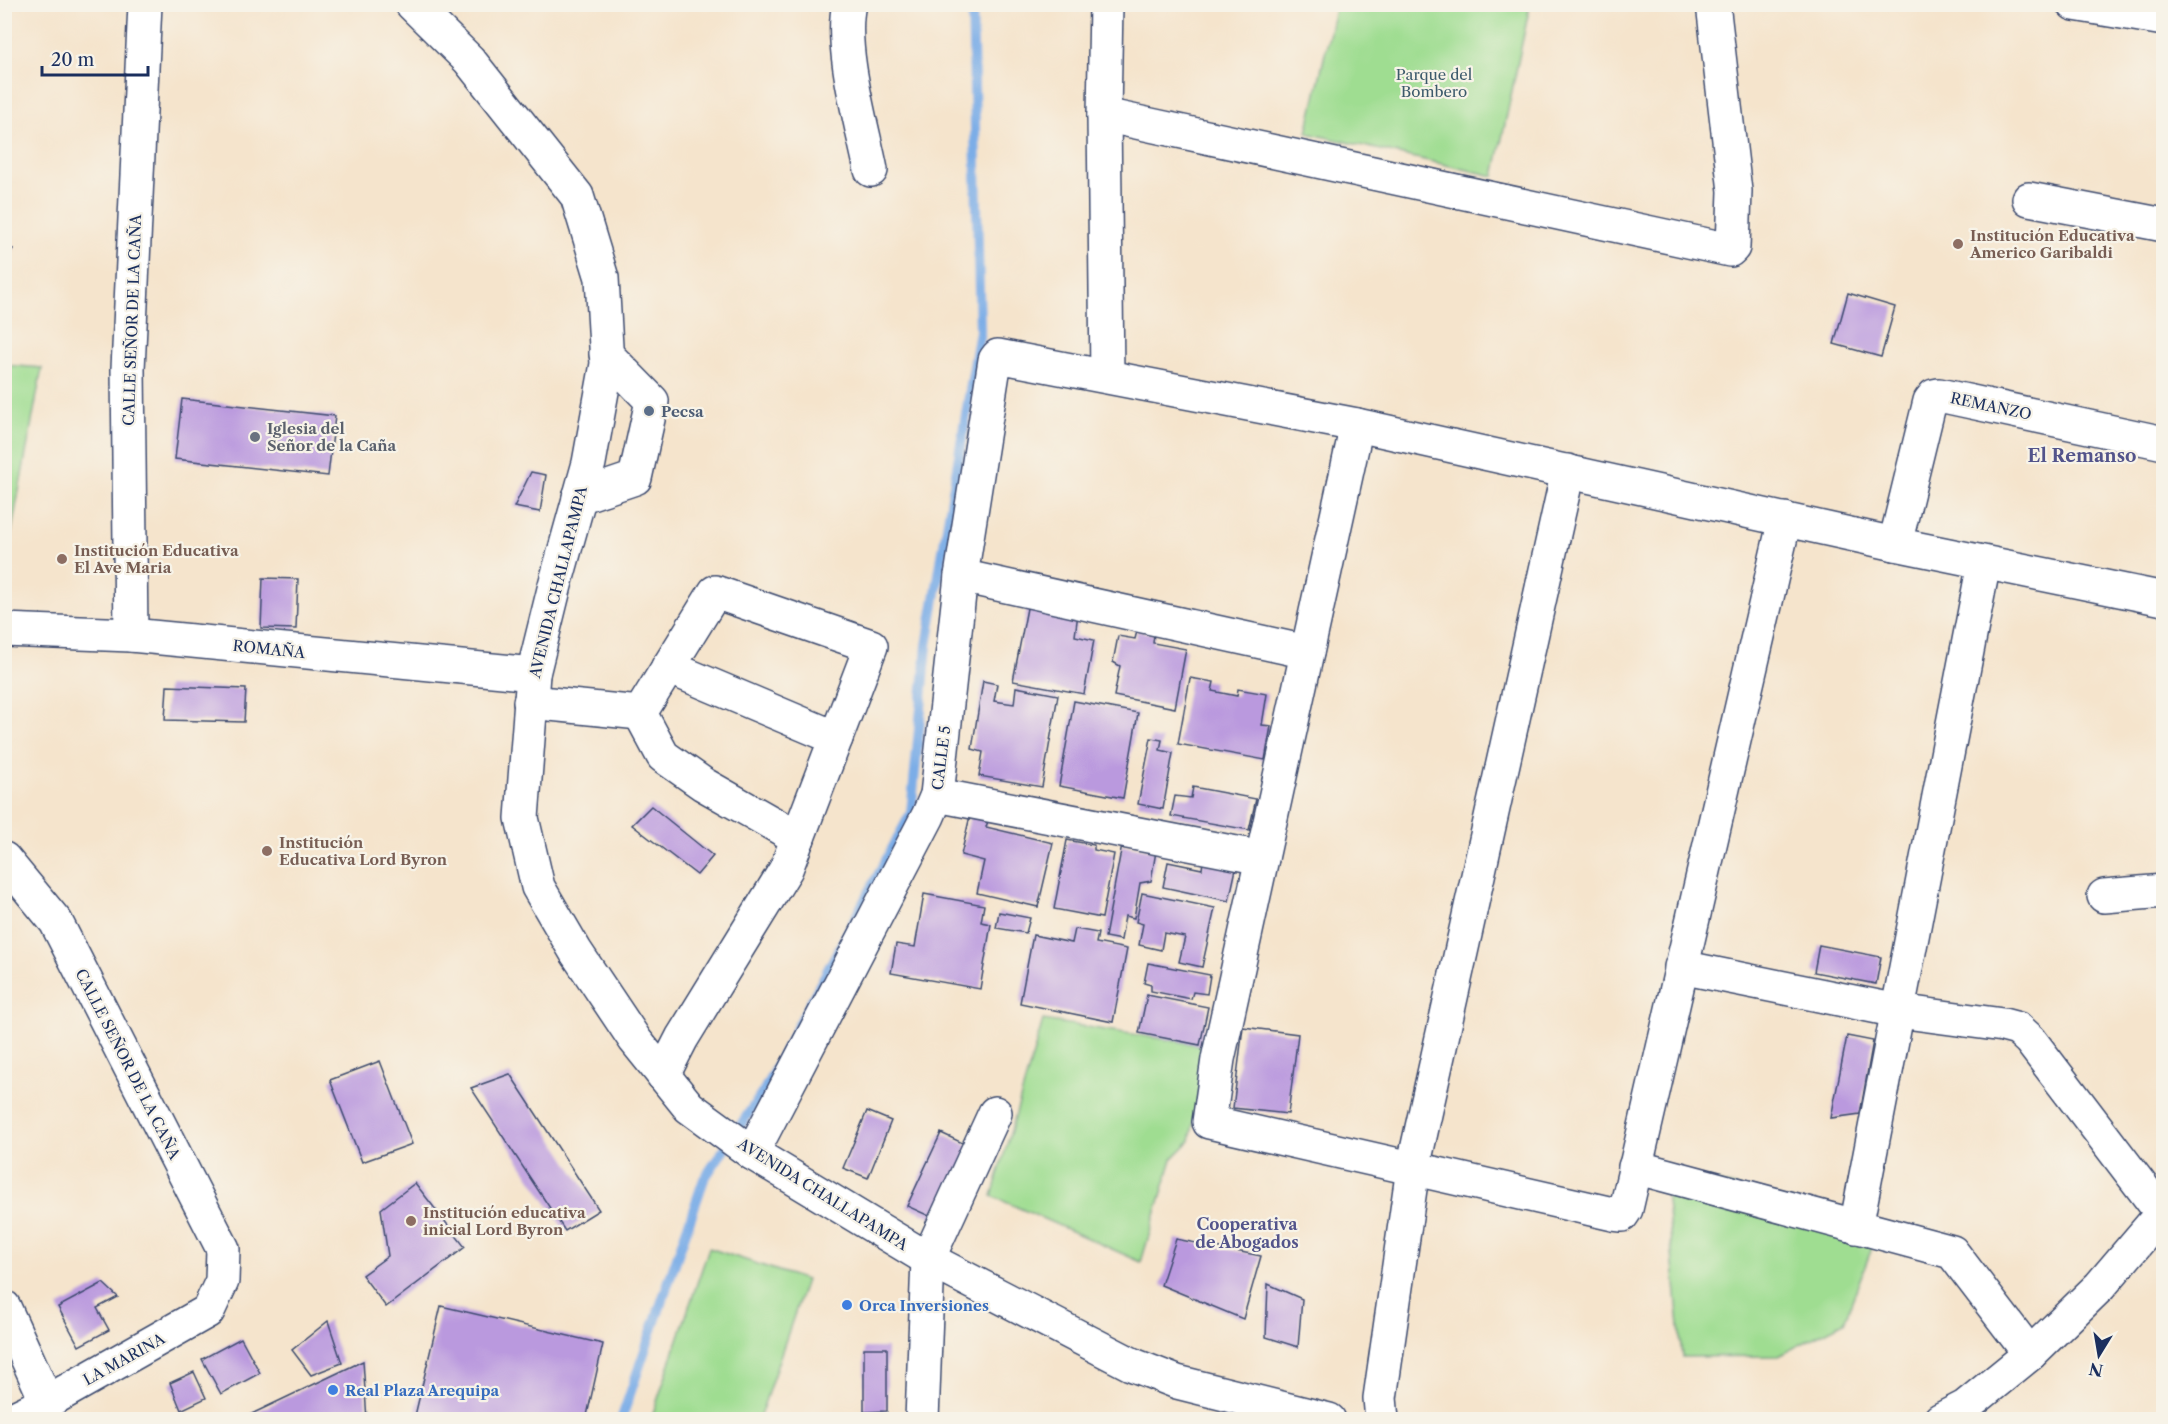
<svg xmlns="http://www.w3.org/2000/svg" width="2168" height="1424" font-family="'Libre Caslon Text',serif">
<rect width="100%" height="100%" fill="#f7f3e8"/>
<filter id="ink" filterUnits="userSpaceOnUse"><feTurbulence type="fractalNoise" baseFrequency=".0167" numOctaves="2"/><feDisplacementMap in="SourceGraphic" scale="12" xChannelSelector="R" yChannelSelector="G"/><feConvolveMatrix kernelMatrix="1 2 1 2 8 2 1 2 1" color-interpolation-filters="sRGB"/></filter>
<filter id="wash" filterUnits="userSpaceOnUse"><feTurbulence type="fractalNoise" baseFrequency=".008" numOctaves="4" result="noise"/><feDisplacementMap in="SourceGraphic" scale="24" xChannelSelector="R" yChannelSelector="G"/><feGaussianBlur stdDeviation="1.35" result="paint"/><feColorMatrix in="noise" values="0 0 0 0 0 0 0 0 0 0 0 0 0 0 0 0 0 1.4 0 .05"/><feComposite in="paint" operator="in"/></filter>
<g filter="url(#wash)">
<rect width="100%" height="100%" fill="#f5e4cc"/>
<g fill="#9fdd91" stroke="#5d8678" stroke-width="1.5">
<path d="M1336,5H1530L1494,176L1307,133Z"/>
<path d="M5,365L42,368L5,566L4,365Z"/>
<path d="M1043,1020L1200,1045L1207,1049L1190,1141L1172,1159L1141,1262L992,1196Z"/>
<path d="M1664,1169L1881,1224L1844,1322L1778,1356L1682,1357Z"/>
<path d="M709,1248L806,1280L759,1419H651Z"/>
</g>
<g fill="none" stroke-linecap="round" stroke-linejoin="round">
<path stroke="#7bade7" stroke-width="10" d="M621,1420L704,1179L763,1092L911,813L927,646L980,331L972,4"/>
</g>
<g id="blocks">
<g fill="#ba99de">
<path d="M4,243L13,249L4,261Z"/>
<path d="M1848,293L1895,307L1881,357L1834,344Z"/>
<path d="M182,399L335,416L328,476L175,459Z"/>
<path d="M531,472L546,475L540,512L514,507Z"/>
<path d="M263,578L298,579L296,629L261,628Z"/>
<path d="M1028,603L1078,613L1075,636L1094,640L1084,694L1013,681Z"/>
<path d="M1137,631L1154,634L1153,643L1186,649L1175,708L1114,696L1120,666L1113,662L1118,636L1135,639Z"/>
<path d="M1190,678L1214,682L1212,691L1237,696L1238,689L1267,694L1262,725L1271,726L1265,760L1178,744Z"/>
<path d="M983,681L997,684L994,701L1014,704L1016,687L1058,695L1042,787L979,776L983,752L972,749Z"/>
<path d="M167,686L246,689L244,722L165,720Z"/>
<path d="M1074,701L1138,713L1123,798L1059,786Z"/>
<path d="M1151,738L1162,740L1160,750L1173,753L1163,809L1138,804Z"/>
<path d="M1193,787L1256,799L1249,830L1171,816L1175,796L1191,798Z"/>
<path d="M651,806L713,856L697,875L632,825Z"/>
<path d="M970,816L988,821L986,827L1053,843L1038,907L977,893L984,861L961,855Z"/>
<path d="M1067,840L1094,845V850L1114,854L1102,918L1054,909Z"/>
<path d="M1122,845L1156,851L1151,881L1140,883L1134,918L1125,916L1121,940L1105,937Z"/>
<path d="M1168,862L1202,869L1203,862L1236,869L1229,901L1163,887Z"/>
<path d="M1142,893L1215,908L1202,967L1179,962L1185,937L1164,933L1161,950L1139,945L1143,924L1136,922Z"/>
<path d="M924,894L984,905L981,922L991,924L980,989L891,973L896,944L915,947Z"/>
<path d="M999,912L1030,918L1026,933L996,928Z"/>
<path d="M1075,929L1098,933L1096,943L1127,949L1113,1022L1020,1003L1033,935L1072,943Z"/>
<path d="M1819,945L1881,957L1876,984L1814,972Z"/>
<path d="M1148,963L1210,975L1207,994L1193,992L1191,999L1151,991V985L1144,983Z"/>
<path d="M1147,995L1208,1007L1200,1045L1139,1033Z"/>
<path d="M1243,1027L1298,1034L1288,1114L1233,1108Z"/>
<path d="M1847,1036L1873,1041L1860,1114L1831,1118Z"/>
<path d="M380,1061L412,1144L362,1162L330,1080Z"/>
<path d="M510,1074L599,1210L565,1231L471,1088Z"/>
<path d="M867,1111L891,1121L868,1178L843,1168Z"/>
<path d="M941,1133L982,1152L949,1225L907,1206Z"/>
<path d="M415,1183L465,1247L386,1307L362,1275L388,1256L381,1209Z"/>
<path d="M1176,1239L1261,1256L1243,1319L1161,1285Z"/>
<path d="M103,1283L118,1297L97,1308L109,1330L79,1346L58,1307Z"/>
<path d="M1268,1284L1302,1299L1298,1347L1266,1337Z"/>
<path d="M441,1306L603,1344L586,1420H414Z"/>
<path d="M328,1321L342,1363L311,1375L292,1350Z"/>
<path d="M241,1338L260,1373L221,1394L202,1359Z"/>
<path d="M864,1348H887V1411L864,1412Z"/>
<path d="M363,1361L367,1420H239Z"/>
<path d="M194,1372L206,1398L181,1410L170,1383Z"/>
<path d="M2067,1414L2068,1420H2046V1419Z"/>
</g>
</g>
</g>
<g filter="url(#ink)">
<use href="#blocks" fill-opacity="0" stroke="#3c4a6e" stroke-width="1.5"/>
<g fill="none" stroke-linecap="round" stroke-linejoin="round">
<defs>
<g id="minor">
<path d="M412,4L469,60L577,196L602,278L607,364L589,463L555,585L533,674L522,818L538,887L576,952L635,1040L689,1107L752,1153L928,1259L1131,1364L1177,1382L1329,1420"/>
<path d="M849,4C839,47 862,125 871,170"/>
<path d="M1106,4L1104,115L1107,376"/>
<path d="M2074,4L2164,19"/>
<path d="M1104,115L1730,250L1733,247L1735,191L1713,4"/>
<path d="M2029,199L2164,225"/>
<path d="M1357,425L1218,1059L1209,1122L1613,1214L1622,1215L1626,1209L1785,519"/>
<path d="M579,497L635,478L652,401L606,354"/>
<path d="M1895,544L1930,401L1934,396L1939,395L2164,443"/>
<path d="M961,576L1307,652"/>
<path d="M4,630L131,635L533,674"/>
<path d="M131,635L128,369L145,4"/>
<path d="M668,667L836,738"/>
<path d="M530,702L640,713L715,592L871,646L786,869L682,1038L663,1075"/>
<path d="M640,713L663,756L703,784L798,838"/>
<path d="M937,795L1262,858"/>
<path d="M4,859L56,922L223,1249L222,1281L208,1311L47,1402L10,1420"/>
<path d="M2104,896L2164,891"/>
<path d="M1681,967L1898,1011L2003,1025L2018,1029L2030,1040L2164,1216"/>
<path d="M752,1153L928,816L937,795L961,576L995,360L998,356L1357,425L1895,544L2164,599"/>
<path d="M1635,1167L1952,1252L2030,1354"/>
<path d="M1856,1227L1984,563"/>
<path d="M4,1307L47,1402"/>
<path d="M922,1420L928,1259L995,1113"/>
<path d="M1382,1420L1380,1398L1413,1168L1568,471"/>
<path d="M1940,1420L1965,1407L2030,1354L2100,1286L2164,1211"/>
</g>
</defs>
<use href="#minor" stroke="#3c4a6e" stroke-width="36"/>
<use href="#minor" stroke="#fff" stroke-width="33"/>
</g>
</g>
<g fill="#8d6e63" stroke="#f7f3e8" stroke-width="2">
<circle cx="1958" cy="244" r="6"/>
<circle cx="62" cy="559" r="6"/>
<circle cx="267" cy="851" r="6"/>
<circle cx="411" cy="1221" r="6"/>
</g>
<circle fill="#5c6f8a" stroke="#f7f3e8" stroke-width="2" cx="649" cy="411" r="6"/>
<circle fill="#6b7280" stroke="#f7f3e8" stroke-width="2" cx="255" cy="437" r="6"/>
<g fill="#3f7fe0" stroke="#f7f3e8" stroke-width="2">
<circle cx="847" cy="1305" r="6"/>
<circle cx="333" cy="1390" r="6"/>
</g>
<g text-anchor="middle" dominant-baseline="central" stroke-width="4.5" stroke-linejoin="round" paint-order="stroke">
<g font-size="15" fill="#3c5a6b" stroke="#f7f3e8">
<text x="1434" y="74">Parque del<tspan x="1434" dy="17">Bombero</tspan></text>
</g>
<g font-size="15" font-weight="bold" fill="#785e54" stroke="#f7f3e8" text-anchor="start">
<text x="1970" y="235">Institución Educativa<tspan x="1970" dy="17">Americo Garibaldi</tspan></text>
<text x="74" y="550">Institución Educativa<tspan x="74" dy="17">El Ave Maria</tspan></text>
<text x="279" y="842">Institución<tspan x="279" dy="17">Educativa Lord Byron</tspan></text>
<text x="423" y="1212">Institución educativa<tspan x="423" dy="17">inicial Lord Byron</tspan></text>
</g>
<g font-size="15" fill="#1b2f5e" stroke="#f7f3e8">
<text transform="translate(132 320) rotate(-88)">CALLE SEÑOR DE LA CAÑA</text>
<text transform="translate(1991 406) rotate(12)">REMANZO</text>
<text transform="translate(558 582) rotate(-76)">AVENIDA CHALLAPAMPA</text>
<text transform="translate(269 649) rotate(6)">ROMAÑA</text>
<text transform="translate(941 758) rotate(-83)">CALLE 5</text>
<text transform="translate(128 1064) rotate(63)">CALLE SEÑOR DE LA CAÑA</text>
<text transform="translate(823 1194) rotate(32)">AVENIDA CHALLAPAMPA</text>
<text transform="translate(124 1359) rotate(-29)">LA MARINA</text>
</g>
<g font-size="15" font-weight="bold" fill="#4e5e75" stroke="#f7f3e8" text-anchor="start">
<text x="661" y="411">Pecsa</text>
</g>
<g font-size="15" font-weight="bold" fill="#5b616d" stroke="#f7f3e8" text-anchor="start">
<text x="267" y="428">Iglesia del<tspan x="267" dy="17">Señor de la Caña</tspan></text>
</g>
<g font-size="15" font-weight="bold" fill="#366cbe" stroke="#f7f3e8" text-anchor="start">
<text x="859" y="1305">Orca Inversiones</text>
<text x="345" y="1390">Real Plaza Arequipa</text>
</g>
<g font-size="16" font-weight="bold" fill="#53548b" stroke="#f7f3e8">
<text x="1247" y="1224">Cooperativa<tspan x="1247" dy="18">de Abogados</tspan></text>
</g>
<g font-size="18" font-weight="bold" fill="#53548b" stroke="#f7f3e8">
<text x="2082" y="456">El Remanso</text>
</g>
</g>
<rect width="2168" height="1424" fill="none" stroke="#f7f3e8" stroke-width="24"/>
<g transform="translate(2099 1355) rotate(191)" stroke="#f7f3e8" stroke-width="4.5" paint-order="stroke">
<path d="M0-4.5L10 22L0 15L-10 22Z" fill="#1b2f5e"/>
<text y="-9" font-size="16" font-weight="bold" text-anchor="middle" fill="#1b2f5e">N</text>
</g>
<path d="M42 66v9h106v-9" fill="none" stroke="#1b2f5e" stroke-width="3"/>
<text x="51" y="66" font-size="18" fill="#1b2f5e" stroke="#f7f3e8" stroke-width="4.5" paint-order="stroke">20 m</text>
</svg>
